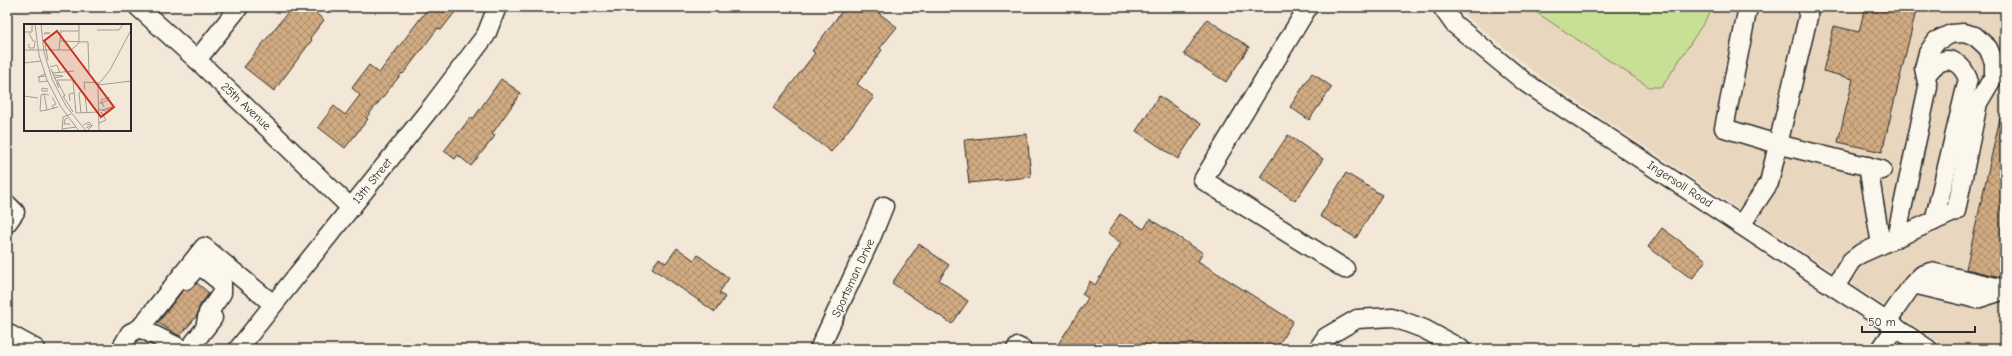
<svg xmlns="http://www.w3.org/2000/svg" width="2012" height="356" font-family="'Comic Neue',sans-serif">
<defs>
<pattern id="building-cross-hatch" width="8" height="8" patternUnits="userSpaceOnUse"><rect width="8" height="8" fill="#d1ab82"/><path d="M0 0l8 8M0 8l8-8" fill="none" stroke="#aa8b6b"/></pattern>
</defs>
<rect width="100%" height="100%" fill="#f3e8d7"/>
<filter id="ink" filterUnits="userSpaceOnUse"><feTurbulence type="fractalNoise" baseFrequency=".025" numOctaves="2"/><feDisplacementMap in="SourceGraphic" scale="8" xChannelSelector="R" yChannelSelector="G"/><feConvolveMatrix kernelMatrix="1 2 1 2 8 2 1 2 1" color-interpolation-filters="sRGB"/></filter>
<g filter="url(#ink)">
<path fill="#e9d6be" d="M1455,7H2005V349H1949L1539,76Z"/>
<path fill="#c8e096" stroke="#7a8660" d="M1528,7H1714L1662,87H1649Z"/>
<g fill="url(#building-cross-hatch)" stroke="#2b2b2b">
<path d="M292,7H308L324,20L310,38L312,40L274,91L244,67Z"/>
<path d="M429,7H459L441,30L438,28L403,74L402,73L366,118L368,119L345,148L318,127L334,106L345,115L360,95L352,88L369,65L379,73Z"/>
<path d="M845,7H871L897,27L880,48L882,50L857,84L874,97L831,152L773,108L815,53L812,51Z"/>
<path d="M1865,7H1917L1882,152L1838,142L1853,79L1823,71L1834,26L1859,32Z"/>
<path d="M1207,19L1249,47L1226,82L1184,54Z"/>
<path d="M1312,73L1332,87L1309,120L1290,107Z"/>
<path d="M501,79L521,93L492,134L495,136L471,166L458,155L455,159L444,151L471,117L473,119Z"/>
<path d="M1159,96L1201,124L1178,159L1136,131Z"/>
<path d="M2000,118H2005V278L1966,269Z"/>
<path d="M1027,134L1031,177L969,183L964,140Z"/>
<path d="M1288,135L1323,159L1295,201L1260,177Z"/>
<path d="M1346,173L1382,195L1356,238L1320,216Z"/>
<path d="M1120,214L1144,229L1150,219L1203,253L1198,261L1293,321L1276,349H1055L1088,298L1082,294L1090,281L1095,285L1121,243L1107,234Z"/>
<path d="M1662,228L1706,260L1692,279L1648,247Z"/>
<path d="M919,244L949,265L939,280L968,301L952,324L892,283Z"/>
<path d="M677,248L694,260L698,255L729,278L719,293L725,297L715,312L652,268L659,258L666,263Z"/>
<path d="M197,283L209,293L199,307L197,316L180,336L158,323L183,290H190Z"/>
</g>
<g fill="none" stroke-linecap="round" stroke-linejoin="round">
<defs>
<g id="minor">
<path d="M138,7L197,60L351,208"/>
<path d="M1308,7L1203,180L1345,269"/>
<path d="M1442,7L1454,24L1526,83L1928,349"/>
<path d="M1748,7L1724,128L1777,144L1882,170"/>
<path d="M197,60L239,7"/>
<path d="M1926,75C1929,72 1933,66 1937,64C1951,54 1963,66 1968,79L1934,221"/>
<path d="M1868,166L1881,245"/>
<path d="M7,204L15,212L7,223"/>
<path d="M1741,225L1769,183L1808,17V7"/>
<path d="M186,280L194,270L202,267L222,283V293L208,313L205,328"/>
<path d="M1835,287L1851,261L1860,254L1956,211L1978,103L1994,76V62L1988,48L1975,36L1963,33L1951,34L1936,41L1928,53L1924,68L1928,87L1896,238"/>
<path d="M2005,289L1931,272L1922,275L1913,284L1977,299L2005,290"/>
<path d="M1887,321L1913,284"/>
<path d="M140,328L182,349"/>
<path d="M7,333L36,349"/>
<path d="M121,349L130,333L140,328L204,247L273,304"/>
<path d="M189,349L213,318"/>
<path d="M238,349L433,105L486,35L497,7"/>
<path d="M819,349L871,238L884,206"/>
<path d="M1016,349L1018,347L1022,349"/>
<path d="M1318,349L1326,337L1357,319L1392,317L1424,329L1461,349"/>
<path d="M1881,349L1896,327"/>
</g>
</defs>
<use href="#minor" stroke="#2b2b2b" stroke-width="21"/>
<use href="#minor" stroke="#fbf7ec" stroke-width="18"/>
</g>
</g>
<g text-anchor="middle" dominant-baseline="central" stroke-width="3" stroke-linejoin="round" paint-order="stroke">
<g font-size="12" fill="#2b2b2b" stroke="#fbf7ec">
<text transform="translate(246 106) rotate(43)">25th Avenue</text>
<text transform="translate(372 181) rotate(-51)">13th Street</text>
<text transform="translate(1680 184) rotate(33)">Ingersoll Road</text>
<text transform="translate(853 278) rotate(-65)">Sportsman Drive</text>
</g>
</g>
<g transform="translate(24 24)">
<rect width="107" height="107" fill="#f3e8d7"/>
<path fill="none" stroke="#a39c92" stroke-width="1" d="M11,0L15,31L23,56L37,83L55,107M17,0L20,28L28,55L42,82L62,107M73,6H95L99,0M36,7H55M0,8H8V0M5,9L9,17L12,18M20,9H26L20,10M36,17L64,18L65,49M5,20V24H10L11,19M21,21L24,36M0,26H47L55,19V0M35,26L37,7M0,39L17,37M26,43L33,41L36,49M27,45L35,64M28,49L50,47M21,50L14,53L22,52M29,51L39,52L30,54M15,53V58L24,57M35,60L41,72H39M33,61L35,60L33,56H49L52,89M74,61L107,57M24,65L18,64V67H24M61,66L60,58L75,59M20,70L17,71L16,87L23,86M25,71L20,70L23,86L34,83M0,72L14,74M39,72L49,88M28,73L32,80L28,82L30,85M46,77L45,70L50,69M74,79H78L84,76L85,73L77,76L78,79L80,83M74,85L81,87L88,83L78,86M52,89L75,88M57,89L55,69L58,67L61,71L63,89M44,94L41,95L40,100H46M75,99L82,96L77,88L79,91M59,101L65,98L67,100L63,101M62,104L69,101L64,106M38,105L52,103M38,107L39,93L47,90M75,107L74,61L86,46L107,6"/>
<path fill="#c8321e" fill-opacity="0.15" stroke="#c8321e" stroke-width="2" d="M33,7L90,83L77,93L20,17Z"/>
<rect width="107" height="107" fill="none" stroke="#2b2b2b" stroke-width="2"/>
</g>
<rect width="2012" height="356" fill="none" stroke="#fbf7ec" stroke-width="24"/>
<rect x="12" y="12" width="1988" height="332" fill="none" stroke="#2b2b2b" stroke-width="1.5" filter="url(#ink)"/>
<path d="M1862 326v6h113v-6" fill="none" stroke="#2b2b2b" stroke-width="2"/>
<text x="1868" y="326" font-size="12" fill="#2b2b2b" stroke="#fbf7ec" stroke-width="3" paint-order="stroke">50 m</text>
</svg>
